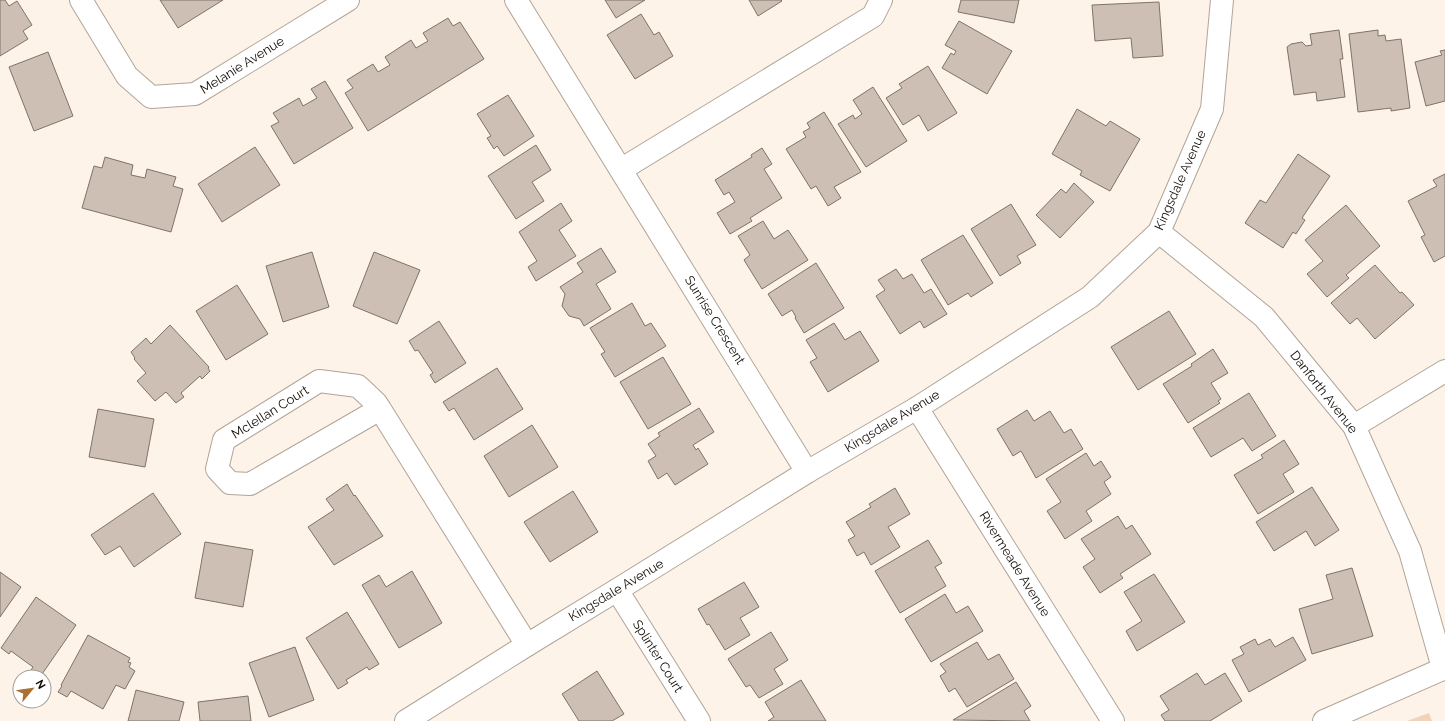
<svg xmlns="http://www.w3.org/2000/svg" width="1445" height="721" font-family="Raleway,sans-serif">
<rect width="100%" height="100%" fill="#fef3e8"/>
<path fill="#efd4bb" d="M1429,713L1432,721H1407Z"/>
<g fill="#cdbfb3" stroke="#7f7368">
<path d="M0,0H5L9,6L17,1L32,25L23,31L28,39L0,56Z"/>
<path d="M160,0H223L178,28Z"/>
<path d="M605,0H645L616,18Z"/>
<path d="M749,0H781L782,1L758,16Z"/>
<path d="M961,0H1019L1014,23L958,12Z"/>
<path d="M1159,2L1163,56L1133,58L1131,38L1095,41L1092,5Z"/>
<path d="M641,14L654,35L659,32L673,56L635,79L607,35Z"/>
<path d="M448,18L453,26L460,22L484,59L368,131L345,93L353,88L347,80L373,64L378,72L390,65L385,57L411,40L416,48L428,41L423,33Z"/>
<path d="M959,21L1012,51L987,94L942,68L951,53L954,55L956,51L945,45Z"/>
<path d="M1339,30L1343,59H1340L1345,97L1317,101L1316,92L1294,95L1287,47L1291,44L1302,42L1306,46L1312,45L1310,34Z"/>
<path d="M1378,30V36L1385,35L1386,41L1401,39L1410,108L1391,111V108L1358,112L1349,34Z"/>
<path d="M1445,50V101L1426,106L1415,62L1442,55L1440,51Z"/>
<path d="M48,52L73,116L34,131L9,67Z"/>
<path d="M928,66L957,113L928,131L919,115L903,125L886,98L902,88L899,84Z"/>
<path d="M325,81L353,128L294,164L271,126L279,122L273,113L299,98L303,106L317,98L311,89Z"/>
<path d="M873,87L907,141L866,167L838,124L853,115L855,119L862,114L853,100Z"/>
<path d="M508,95L534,136L504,156L497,146L494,149L487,138L491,136L477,114Z"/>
<path d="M1077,109L1106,126L1110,121L1140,139L1110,191L1080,175L1082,171L1052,154Z"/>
<path d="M824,112L861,172L834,187L841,198L828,206L816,186L811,189L786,149L806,137L803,132L810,128L807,123Z"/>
<path d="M536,145L551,170L532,182L544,201L516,219L488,176Z"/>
<path d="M255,147L280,185L222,222L198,184Z"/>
<path d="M762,148L772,164L764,169L782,198L750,218L752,221L730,234L717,213L735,202L729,192L724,195L715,180L752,157L751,155Z"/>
<path d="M1298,154L1330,176L1302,218L1305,220L1296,234L1293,232L1283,248L1245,223L1260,200L1266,203Z"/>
<path d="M105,157L133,165L131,175L145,178L147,169L176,177L173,186L183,189L171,232L82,208L94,166L102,168Z"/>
<path d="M1445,174V256L1434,262L1421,237L1425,235L1408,201L1437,186L1433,180Z"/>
<path d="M1074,183L1094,202L1060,238L1036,215L1061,189L1066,193Z"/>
<path d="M561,203L572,221L559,230L576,256L536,281L528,267L537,261L519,232Z"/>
<path d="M1011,204L1036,245L1017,256L1021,263L1000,276L971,229Z"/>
<path d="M1346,205L1380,246L1346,275L1349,278L1327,297L1307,274L1323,261L1305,240Z"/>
<path d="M763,221L774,239L788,230L808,260L762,289L744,260L750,255L738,236Z"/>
<path d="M963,235L993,283L971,297L968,293L948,305L921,260Z"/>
<path d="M601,248L616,272L596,284L611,309L584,326L580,319L569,316L562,306L565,294L560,287L583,272L577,263Z"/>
<path d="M312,252L329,307L283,322L266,266Z"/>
<path d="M374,252L420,270L397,324L353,306Z"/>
<path d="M816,263L844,308L804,333L795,318L796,317L792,310L782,316L768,294Z"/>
<path d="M1375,265L1400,293L1402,292L1414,305L1375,339L1357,318L1350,324L1331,303Z"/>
<path d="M896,269L903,279L912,274L924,293L931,289L947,314L924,328L920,321L900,334L876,296L885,290L878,280Z"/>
<path d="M237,285L268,334L226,360L196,311Z"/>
<path d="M632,303L645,326L651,323L666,346L615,377L601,354L605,352L590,328Z"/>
<path d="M1169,311L1196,354L1138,390L1111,347Z"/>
<path d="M439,321L466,363L435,383L430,375L433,373L418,350L415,351L409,341Z"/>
<path d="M834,323L845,340L860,331L879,361L828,392L810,362L817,358L806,340Z"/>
<path d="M170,325L209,367L208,368L210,371L202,379L200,376L181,393L184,397L176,403L166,392L155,401L137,381L146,373L134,359L135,358L131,352L146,338L151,344Z"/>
<path d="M1213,349L1228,373L1211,383L1221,399L1218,401L1220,403L1188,423L1163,384L1192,366L1191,364Z"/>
<path d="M663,357L691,404L648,429L620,382Z"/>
<path d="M497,368L523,409L474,440L454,408L449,411L443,402Z"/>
<path d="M1249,393L1276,436L1252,451L1243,438L1211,457L1193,428Z"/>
<path d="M699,408L714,432L693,445L696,450L698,448L708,464L675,485L667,473L658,479L648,461L656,456L648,444L660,436L658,433Z"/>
<path d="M98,409L154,419L145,467L89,457Z"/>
<path d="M1027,410L1034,421L1050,411L1064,433L1071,429L1083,449L1036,478L1021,451L1013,456L997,429Z"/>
<path d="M532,425L558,467L509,497L484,456Z"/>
<path d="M1284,440L1299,464L1283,474L1294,492L1258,514L1234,475L1263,458L1261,455Z"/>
<path d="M1086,453L1094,466L1101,461L1111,477L1104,482L1111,494L1086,511L1092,521L1065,539L1047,511L1061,502L1046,479Z"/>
<path d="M347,484L354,496L355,495L383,536L334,565L308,527L334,510L326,499Z"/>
<path d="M1312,487L1339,530L1315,546L1306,531L1274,551L1256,522Z"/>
<path d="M895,488L910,514L888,527L900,547L871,565L864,552L857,556L848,540L855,536L846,522L871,507L869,504Z"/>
<path d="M573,491L598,532L550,562L524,522Z"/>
<path d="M153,493L181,534L134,567L120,546L105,555L91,535Z"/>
<path d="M1118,516L1126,529L1132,525L1151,554L1120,574L1123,578L1100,593L1083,567L1095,559L1081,539Z"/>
<path d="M928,540L942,563L935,567L946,586L900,613L875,571Z"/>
<path d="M205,542L253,550L243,607L195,598Z"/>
<path d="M1352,568L1373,636L1312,654L1299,609L1333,599L1326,575Z"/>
<path d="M412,571L442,623L399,648L362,585L379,575L386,587Z"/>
<path d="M0,572L21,587L0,617Z"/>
<path d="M1154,574L1185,622L1137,651L1126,631L1142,621L1124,592Z"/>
<path d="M744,582L759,607L740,618L750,635L725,650L709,624L707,625L698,609Z"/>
<path d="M945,594L956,613L968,606L983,631L931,662L905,619Z"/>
<path d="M36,597L76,625L40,677L31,670L33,667L11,651L9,654L1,648Z"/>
<path d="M347,612L379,664L369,670L367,667L346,680L348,683L338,689L306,638Z"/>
<path d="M771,632L788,660L774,669L783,684L759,698L750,685L746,687L728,659Z"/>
<path d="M88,635L130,658L128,662L131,663L129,667L135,671L125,689L116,685L103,709L71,691L67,697L58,692L62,686L61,685Z"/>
<path d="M1293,637L1306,660L1249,692L1232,660L1244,654L1240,647L1255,639L1258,645L1270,639L1275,647Z"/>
<path d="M977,642L988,660L999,654L1014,679L967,707L955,688L949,692L940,676L946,672L940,664Z"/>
<path d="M295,647L314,700L269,717L249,663Z"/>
<path d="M597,671L624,714L612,721H579L562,694Z"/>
<path d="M1197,673L1205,685L1225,673L1242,701L1210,721H1165L1161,715L1169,710L1160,696Z"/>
<path d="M801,680L826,721H768L774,717L765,702Z"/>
<path d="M1016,682L1031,706L1024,711L1030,721L953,720Z"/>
<path d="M136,690L184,702L179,721H128Z"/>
<path d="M248,696L251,721H200L198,702Z"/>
</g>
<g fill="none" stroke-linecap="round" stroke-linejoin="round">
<defs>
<g id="street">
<path d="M81,0L127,76L151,97L195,94L348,0"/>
<path d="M516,0L807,472"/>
<path d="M622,169L873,16L881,0"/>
<path d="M1159,232L1264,317L1354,426L1410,551L1443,668"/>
<path d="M917,408L1113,721"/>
<path d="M380,409L250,484L230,483L217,469L224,440L319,381L358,386L376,403L380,409L527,645"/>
<path d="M1354,426L1445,371"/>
<path d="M617,590L699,721"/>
<path d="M406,721L527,645L617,590L807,472L917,408L1090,297L1159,232L1212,109L1222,0"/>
<path d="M1324,721L1445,668"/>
</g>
</defs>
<use href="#street" stroke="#b1a498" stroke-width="24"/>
<use href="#street" stroke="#fff" stroke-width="22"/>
</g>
<g text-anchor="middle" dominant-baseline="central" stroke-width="3" stroke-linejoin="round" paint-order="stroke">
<g font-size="13" fill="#110c08" stroke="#fff">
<text transform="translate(242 65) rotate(-32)">Melanie Avenue</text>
<text transform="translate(1180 180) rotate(-66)">Kingsdale Avenue</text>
<text transform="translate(715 320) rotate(58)">Sunrise Crescent</text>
<text transform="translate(1324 392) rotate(52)">Danforth Avenue</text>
<text transform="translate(270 412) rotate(-32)">Mclellan Court</text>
<text transform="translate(892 421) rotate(-31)">Kingsdale Avenue</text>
<text transform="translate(1015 564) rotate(58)">Rivermeade Avenue</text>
<text transform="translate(616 590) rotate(-31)">Kingsdale Avenue</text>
<text transform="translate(658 656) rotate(58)">Splinter Court</text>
</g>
</g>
<g transform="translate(32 689) rotate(61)"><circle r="19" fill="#ffffff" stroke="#a09e9c"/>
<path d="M0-3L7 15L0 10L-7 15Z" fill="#ab7031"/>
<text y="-6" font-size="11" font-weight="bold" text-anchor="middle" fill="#110c08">N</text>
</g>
</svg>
